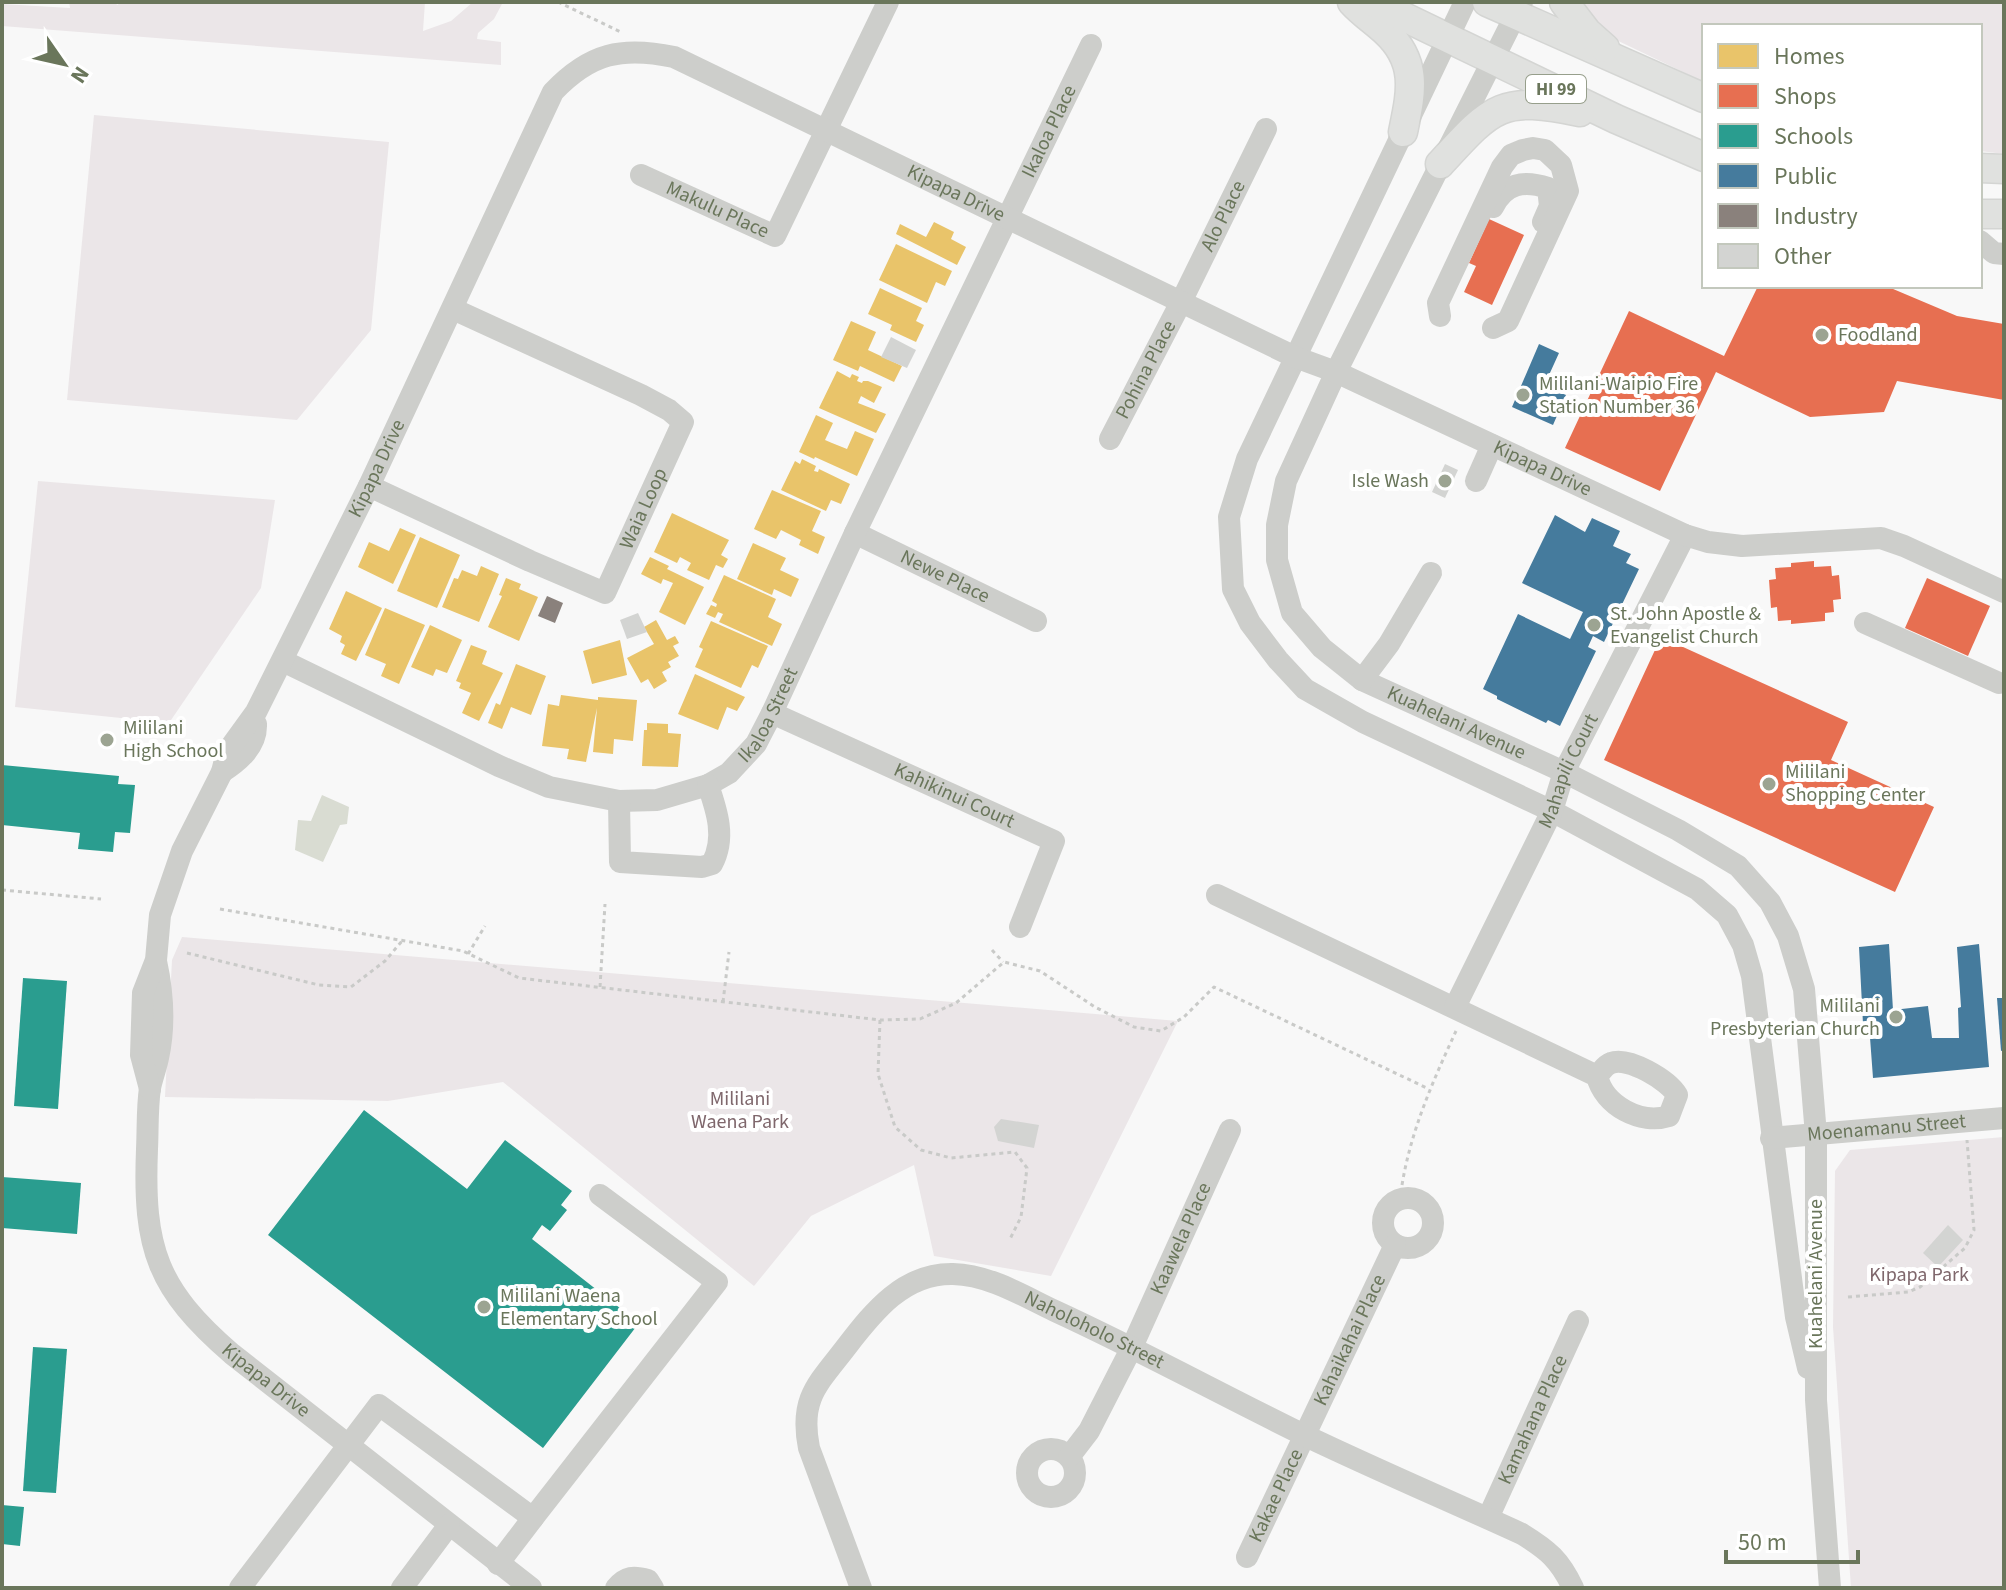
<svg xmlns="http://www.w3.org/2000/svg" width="2006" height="1590" font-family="'Source Sans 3',sans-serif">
<rect width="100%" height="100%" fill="#f8f8f8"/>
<g fill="#ebe6e8">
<path d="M69,2H112L118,5L119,2H425L423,31L451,21L473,2H503L494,19L478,33L477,39L501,42V65L2,26V4L70,8Z"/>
<path d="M1582,2H2004V154L1980,151V26H1704V82L1587,26Z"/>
<path d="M94,115L389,142L371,330L297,420L67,400Z"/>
<path d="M38,481L275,500L261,588L169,723L15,707Z"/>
<path d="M182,937L1178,1021L1051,1276L934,1256L914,1165L811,1216L754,1286L503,1082L388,1101L165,1097L172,960Z"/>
<path d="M2004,1137V1588H1851L1833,1327L1835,1171L1850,1150Z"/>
</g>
<path fill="#d9dcd2" d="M322,795L349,807L347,824L340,825L323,862L295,850L298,820L311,821Z"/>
<g fill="#e9c46a">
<path d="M934,222L954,232L951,239L966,247L957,265L896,234L900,224L926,237Z"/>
<path d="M896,244L952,271L945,286L936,282L927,303L879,280Z"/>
<path d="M880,288L922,308L916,321L924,325L916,342L890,330L892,325L868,314Z"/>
<path d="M851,321L876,332L868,350L902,366L894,382L860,366L858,371L833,360Z"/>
<path d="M837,371L850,378L852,374L859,377L857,381L862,383L863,381H868L882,387L874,403L861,396L858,403L886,414L876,433L819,408Z"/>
<path d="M816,415L833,423L825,440L832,443L847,449L855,431L874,439L857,476L815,457L814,459L799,452Z"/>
<path d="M802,459L816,466L814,471L818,472L819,469L850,484L841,504L831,500L826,511L781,490L795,461L800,464Z"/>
<path d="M772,490L821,511L812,531L825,537L818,554L799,545L801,540L781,530L776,539L754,529Z"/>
<path d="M672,513L729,540L721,555L728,559L723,568L716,565L709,580L687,570L691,563L680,557L677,563L654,552Z"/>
<path d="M400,528L416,535L393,584L358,567L369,542L389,551Z"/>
<path d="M420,537L460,555L437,608L397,591Z"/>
<path d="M753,543L786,558L780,570L799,579L791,597L774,589L772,595L737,579Z"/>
<path d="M650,557L669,566L667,569L704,587L685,625L659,612L673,583L663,579L661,584L641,574Z"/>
<path d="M481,566L499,574L479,622L442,607L454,578L458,579L462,570L477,576Z"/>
<path d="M724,575L776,599L768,617L782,624L772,646L719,622L723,614L718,612L715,618L706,614L711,605L716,607L717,604L712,601Z"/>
<path d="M506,578L521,584L519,589L538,597L519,641L488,627L502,596L499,595Z"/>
<path d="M346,591L382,608L356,661L341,654L345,645L340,642L342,636L329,629Z"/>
<path d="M385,608L425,625L399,684L381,676L386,664L365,655Z"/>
<path d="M656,620L667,640L675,636L679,643L673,646L679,656L668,662L671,667L662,672L667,681L654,689L648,679L641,683L627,658L654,644L644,627Z"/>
<path d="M711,621L768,646L758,668L752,665L741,688L695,667L703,649L699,647Z"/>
<path d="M430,625L462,640L447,673L436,669L433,676L411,667Z"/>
<path d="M620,640L627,675L592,684L583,651Z"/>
<path d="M471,645L487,651L482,664L503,673L479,721L462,713L471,693L459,688L461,683L456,681Z"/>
<path d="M516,664L546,676L531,715L511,707L502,729L488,723L496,703L500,705Z"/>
<path d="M695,674L745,697L737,711L727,707L718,730L678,714Z"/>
<path d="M561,695L598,700V697L637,700L633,741L614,739L613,754L593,752L597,708L586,762L567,759L569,749L542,746L548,704L559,706Z"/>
<path d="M647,723L668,724V733L681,734L678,767L642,766L644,730H647Z"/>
</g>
<g fill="#e76f51">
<path d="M1489,219L1524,235L1492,305L1464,292L1476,266L1469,263Z"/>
<path d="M1758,286H1886L1957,316L2004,324V400L1897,381L1884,412L1810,417L1716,372L1660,491L1565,448L1629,311L1724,356Z"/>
<path d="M1814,561V567L1831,566L1832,576L1839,575L1841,599L1833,600L1834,612L1825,613V621L1791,624V620L1778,621L1777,607L1771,608L1769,580L1776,579L1775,568L1791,567V563Z"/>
<path d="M1927,578L1990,606L1968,656L1905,628Z"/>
<path d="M1661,637L1848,722L1831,760L1934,807L1895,892L1604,760Z"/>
</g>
<g fill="#2a9d8f">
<path d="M2,765L119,776L118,784L135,785L130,833L115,832L113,852L78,849L80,833L2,825Z"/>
<path d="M23,978L67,981L58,1109L14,1106Z"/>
<path d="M364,1110L467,1189L505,1140L572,1191L561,1205L567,1210L550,1231L542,1225L532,1239L639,1323L543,1448L268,1235Z"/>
<path d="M2,1177L81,1183L77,1234L2,1228Z"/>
<path d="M33,1347L67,1349L56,1493L23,1491Z"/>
<path d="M2,1505L24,1507L20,1546L2,1544Z"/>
</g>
<g fill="#457b9d">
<path d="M1539,344L1559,353L1544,386L1566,395L1553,425L1512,407Z"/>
<path d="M1555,515L1585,532L1592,518L1620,531L1613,546L1631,554L1626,563L1639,569L1604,642L1593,636L1588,647L1596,651L1560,726L1548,720L1546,723L1497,699V696L1483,689L1518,614L1570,639L1583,612L1522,583Z"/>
<path d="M1889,944L1893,1010L1928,1006L1932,1038H1959L1958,1008L1961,1007L1957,947L1979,944L1989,1067L1873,1078L1869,1024H1863L1859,947Z"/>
<path d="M1997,998H2004V1050L2001,1051Z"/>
</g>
<path fill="#8a817c" d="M547,596L563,603L555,623L538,616Z"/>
<g fill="#d3d4d2">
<path d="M891,337L916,350L907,368L881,357Z"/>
<path d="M1445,464L1458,470L1445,498L1432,492Z"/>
<path d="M638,613L647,632L627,639L620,620Z"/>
<path d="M1001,1119L1039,1125L1034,1148L998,1141L994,1127Z"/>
<path d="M1948,1225L1963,1240L1938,1267L1923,1253Z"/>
</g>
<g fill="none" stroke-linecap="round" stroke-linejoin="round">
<defs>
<g id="major">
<path d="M1352,2C1362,13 1374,21 1385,31C1419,62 1411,93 1403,132"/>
<path d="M1373,2L1616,119L1704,157"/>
<path d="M1487,2L1704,98"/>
<path d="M1564,2L1587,32L1605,48"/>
<path d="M1440,164C1492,107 1501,95 1580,112"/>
<path d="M1980,168L2004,169"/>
<path d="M1980,214H2004"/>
</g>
</defs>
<use href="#major" stroke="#d4d5d3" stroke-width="31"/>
<g stroke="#c9cac8" stroke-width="3" stroke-dasharray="4 4" stroke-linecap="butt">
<path d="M558,2L623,33"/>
<path d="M2,890L101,899"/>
<path d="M220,909L463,951L519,978L880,1020L920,1019L956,1003L1004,962L1040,971L1095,1007L1134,1027L1161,1031L1184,1017L1214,987L1429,1089"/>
<path d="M992,950L1003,962"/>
<path d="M187,953L319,985L351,987L385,961L402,941"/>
<path d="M468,954L485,926"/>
<path d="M600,987L605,904"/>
<path d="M723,1002L729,952"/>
<path d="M880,1020L878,1074L895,1127L921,1150L951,1158L1015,1152L1027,1168L1021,1217L1010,1239"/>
<path d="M1402,1185C1411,1130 1433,1081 1456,1031"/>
<path d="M1848,1297L1908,1292L1920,1287L1965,1248L1974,1230L1967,1140"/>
</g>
<g stroke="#cdcecb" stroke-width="22">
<path d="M1465,2L1247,459L1229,517L1233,589L1250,623L1278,660L1305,689L1363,722L1552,811L1697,889L1727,915L1743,945L1752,976L1796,1317L1808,1368"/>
<path id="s1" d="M1522,2L1336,372L1286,481L1277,525V560L1292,613L1322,648L1362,680L1564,772L1678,830L1738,866L1770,902L1788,936L1804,989L1816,1135V1400L1830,1588"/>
<path id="s2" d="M641,175L775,236L888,2"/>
<path d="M1493,207C1505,183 1524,180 1548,188L1550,206L1543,222"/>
<path d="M1980,241L1994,253L2004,254"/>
<path d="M1440,316L1438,303L1502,167L1511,155L1523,150L1533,148L1545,150L1561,165L1568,191L1508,321L1493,328"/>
<path id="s3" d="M1110,439L1181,302L1266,129"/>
<path d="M1476,481L1492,445"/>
<path id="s4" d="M369,486L530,561L605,593L683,422L669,410L641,395L453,309"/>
<path id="s5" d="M855,533L1036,621"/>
<path d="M1865,623L1999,683"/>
<path id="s6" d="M283,661L499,766L549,787L619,801L657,800L708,785L729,773L756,744L772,713L855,533L1091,45"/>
<path d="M1362,680L1389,644L1431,573"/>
<path id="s7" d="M772,713L1054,841L1020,927"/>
<path d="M222,772C239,761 257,746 256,724"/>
<path d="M619,801L620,862L702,867L712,864C726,838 717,811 708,785"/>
<path d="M1217,895L1597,1076C1604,1106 1641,1125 1669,1116L1677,1095C1668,1080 1628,1056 1611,1063C1605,1065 1601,1072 1597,1076"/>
<path id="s8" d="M156,961C163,993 165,1026 158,1058C156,1068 152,1078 150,1088C147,1108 148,1129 147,1149C143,1249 157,1289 232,1354L531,1588"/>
<path id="s9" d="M1455,1007L1552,811L1564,772L1685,535"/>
<path id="s10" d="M150,1089L141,1055L143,993L156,960L160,915L182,851L222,772L227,752L256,712L369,486L553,92C590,53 622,46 674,57L1295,357L1336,372L1685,535L1708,542L1742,546L1881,538L1904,546L2004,592"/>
<path id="s11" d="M1771,1138L2004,1118"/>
<circle cx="1408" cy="1223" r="25"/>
<circle cx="1051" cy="1473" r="24"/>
<path id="s12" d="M1069,1457L1089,1431L1132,1347L1230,1130"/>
<path d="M533,1518L717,1282L600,1195"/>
<path id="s13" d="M1488,1518L1578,1321"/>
<path id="s14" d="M1247,1557L1395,1245"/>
<path d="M240,1588L379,1405L533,1518L498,1564"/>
<path d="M402,1588L449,1525"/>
<path d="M616,1588C626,1576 634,1576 648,1580L653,1588"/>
<path id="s15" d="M861,1588L809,1448C799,1398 818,1384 847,1346C874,1311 904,1273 953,1274C990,1275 1023,1296 1055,1311C1140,1350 1222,1395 1306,1436C1377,1470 1450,1501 1522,1534C1548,1550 1560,1560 1573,1588"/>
</g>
<use href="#major" stroke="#e0e1df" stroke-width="28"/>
</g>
<g fill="#9ca492" stroke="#fff" stroke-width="3">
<circle cx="1822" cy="335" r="8"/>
<circle cx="1523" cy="395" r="8"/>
<circle cx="1445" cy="481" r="8"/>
<circle cx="1594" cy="625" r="8"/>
<circle cx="107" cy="740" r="8"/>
<circle cx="1769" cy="784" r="8"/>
<circle cx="1896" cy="1017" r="8"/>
<circle cx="484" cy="1307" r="8"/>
</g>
<g text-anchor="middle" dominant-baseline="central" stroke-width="8" stroke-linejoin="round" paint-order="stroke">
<rect fill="#fff" stroke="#979f8c" stroke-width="2" x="1526" y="75" width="60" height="28" rx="6"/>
<g font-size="18" font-weight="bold" fill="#6a765b">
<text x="1556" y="89">HI 99</text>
</g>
<g font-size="20" fill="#6a765b" stroke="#fff">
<text stroke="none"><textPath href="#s6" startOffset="1200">Ikaloa Place</textPath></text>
<text stroke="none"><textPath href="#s10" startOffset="1538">Kipapa Drive</textPath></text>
<text stroke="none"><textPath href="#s2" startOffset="84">Makulu Place</textPath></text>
<text stroke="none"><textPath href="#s3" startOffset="250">Alo Place</textPath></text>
<text stroke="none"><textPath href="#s3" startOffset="78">Pohina Place</textPath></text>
<text stroke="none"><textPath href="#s10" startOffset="676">Kipapa Drive</textPath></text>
<text stroke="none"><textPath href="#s10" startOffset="2186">Kipapa Drive</textPath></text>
<text stroke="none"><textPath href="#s4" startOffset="352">Waia Loop</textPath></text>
<text stroke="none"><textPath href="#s5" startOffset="100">Newe Place</textPath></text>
<text stroke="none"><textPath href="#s6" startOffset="552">Ikaloa Street</textPath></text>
<text stroke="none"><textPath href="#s1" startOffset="870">Kuahelani Avenue</textPath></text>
<text stroke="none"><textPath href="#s9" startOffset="262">Mahapili Court</textPath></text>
<text stroke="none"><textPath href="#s7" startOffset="200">Kahikinui Court</textPath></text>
<text stroke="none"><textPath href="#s11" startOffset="116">Moenamanu Street</textPath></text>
<text stroke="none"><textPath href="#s12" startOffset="246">Kaawela Place</textPath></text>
<text transform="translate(1816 1274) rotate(-90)">Kuahelani Avenue</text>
<text stroke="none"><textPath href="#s15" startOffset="550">Naholoholo Street</textPath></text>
<text stroke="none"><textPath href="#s14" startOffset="240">Kahaikahai Place</textPath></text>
<text stroke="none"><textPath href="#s8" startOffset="466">Kipapa Drive</textPath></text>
<text stroke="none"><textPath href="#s13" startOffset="108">Kamahana Place</textPath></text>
<text stroke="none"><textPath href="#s14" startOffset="68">Kakae Place</textPath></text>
</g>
<g font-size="20" fill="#6a765b" stroke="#fff" text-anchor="start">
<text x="1838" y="335">Foodland</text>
<text x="1539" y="384">Mililani-Waipio Fire<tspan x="1539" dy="23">Station Number 36</tspan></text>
<text x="1429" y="481" text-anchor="end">Isle Wash</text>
<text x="1610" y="614">St. John Apostle &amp;<tspan x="1610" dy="23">Evangelist Church</tspan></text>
<text x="123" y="728">Mililani<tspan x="123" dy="23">High School</tspan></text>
<text x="1785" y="772">Mililani<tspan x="1785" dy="23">Shopping Center</tspan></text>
<text x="1880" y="1006" text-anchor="end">Mililani<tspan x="1880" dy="23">Presbyterian Church</tspan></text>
<text x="500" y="1296">Mililani Waena<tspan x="500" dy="23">Elementary School</tspan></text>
</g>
<g font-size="20" fill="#7f676c" stroke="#fff">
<text x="740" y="1099">Mililani<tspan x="740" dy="23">Waena Park</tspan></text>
<text x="1919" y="1275">Kipapa Park</text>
</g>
</g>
<rect width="2006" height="1590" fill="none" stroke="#6a765b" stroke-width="8"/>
<rect x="1702" y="24" width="280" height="264" fill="#ffffff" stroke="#c3c8bd" stroke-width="2"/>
<rect x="1718" y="44" width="40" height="24" fill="#e9c46a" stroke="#c3c8bd" stroke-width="2"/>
<text x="1774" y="64" font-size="24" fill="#6a765b">Homes</text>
<rect x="1718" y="84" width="40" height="24" fill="#e76f51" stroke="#c3c8bd" stroke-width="2"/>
<text x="1774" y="104" font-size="24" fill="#6a765b">Shops</text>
<rect x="1718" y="124" width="40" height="24" fill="#2a9d8f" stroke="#c3c8bd" stroke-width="2"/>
<text x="1774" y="144" font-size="24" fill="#6a765b">Schools</text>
<rect x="1718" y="164" width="40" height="24" fill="#457b9d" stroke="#c3c8bd" stroke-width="2"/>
<text x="1774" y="184" font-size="24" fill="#6a765b">Public</text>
<rect x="1718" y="204" width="40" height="24" fill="#8a817c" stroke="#c3c8bd" stroke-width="2"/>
<text x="1774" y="224" font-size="24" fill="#6a765b">Industry</text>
<rect x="1718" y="244" width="40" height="24" fill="#d3d4d2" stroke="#c3c8bd" stroke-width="2"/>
<text x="1774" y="264" font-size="24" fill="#6a765b">Other</text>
<g transform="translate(64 64) rotate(124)" stroke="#ffffff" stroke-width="6" paint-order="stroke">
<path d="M0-6L14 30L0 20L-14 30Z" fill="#6a765b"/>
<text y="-12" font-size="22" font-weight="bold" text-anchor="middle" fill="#6a765b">N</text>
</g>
<path d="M1726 1550v12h132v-12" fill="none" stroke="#6a765b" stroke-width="4"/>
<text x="1738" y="1550" font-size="24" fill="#6a765b" stroke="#ffffff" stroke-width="6" paint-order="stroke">50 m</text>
</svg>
